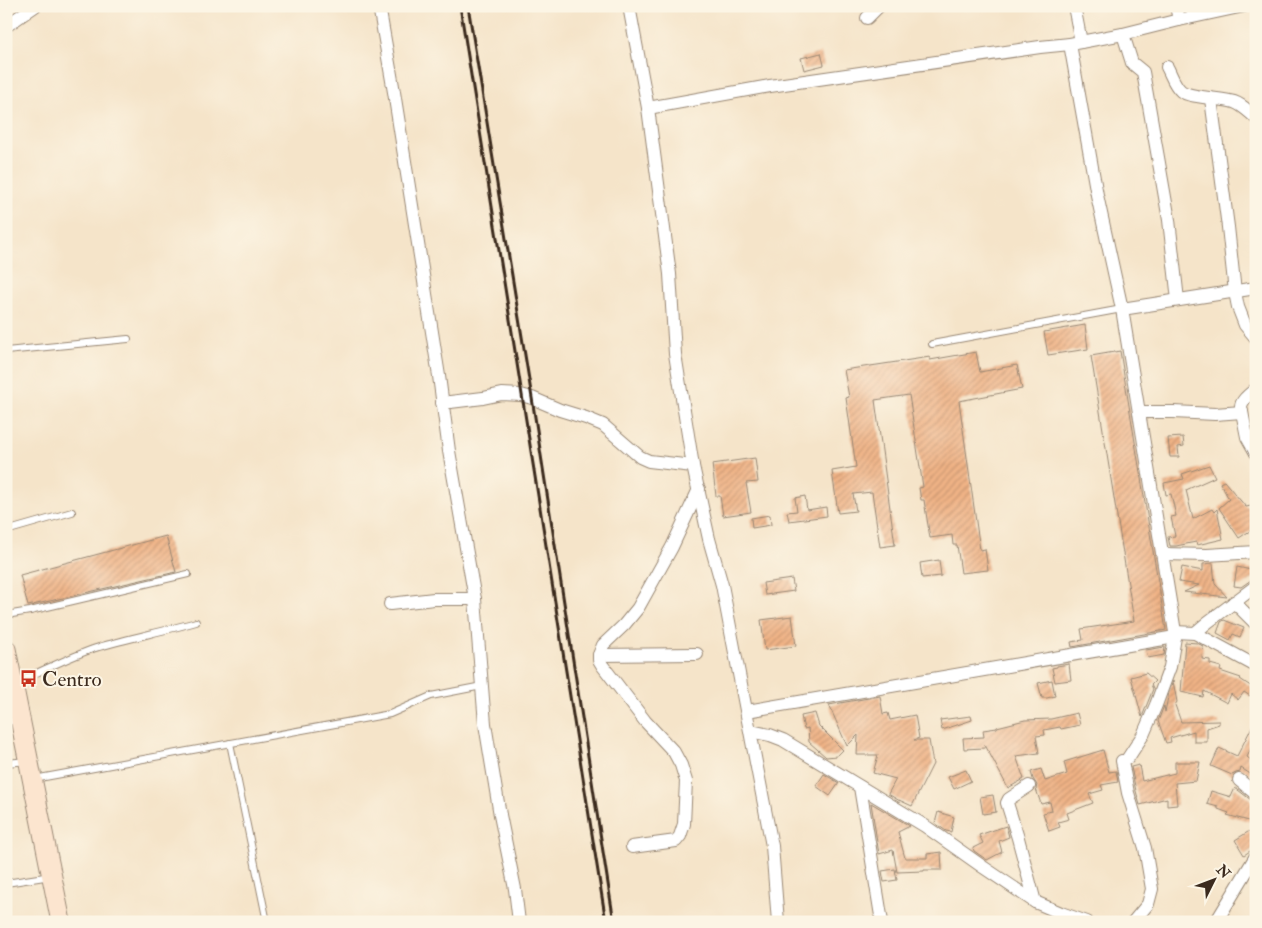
<svg xmlns="http://www.w3.org/2000/svg" width="1262" height="928" font-family="'IM FELL Double Pica',serif">
<defs>
<pattern id="building-hatch" width="6" height="6" patternUnits="userSpaceOnUse" patternTransform="scale(1.25)"><rect width="6" height="6" fill="#f0b386"/><path d="M-1 1l2-2M0 6l6-6M5 7l2-2" fill="none" stroke="#c4926d"/></pattern>
</defs>
<rect width="100%" height="100%" fill="#fcf5e5"/>
<filter id="ink" filterUnits="userSpaceOnUse"><feTurbulence type="fractalNoise" baseFrequency=".02" numOctaves="2"/><feDisplacementMap in="SourceGraphic" scale="10" xChannelSelector="R" yChannelSelector="G"/><feConvolveMatrix kernelMatrix="1 2 1 2 8 2 1 2 1" color-interpolation-filters="sRGB"/></filter>
<filter id="wash" filterUnits="userSpaceOnUse"><feTurbulence type="fractalNoise" baseFrequency=".0096" numOctaves="4" result="noise"/><feDisplacementMap in="SourceGraphic" scale="20" xChannelSelector="R" yChannelSelector="G"/><feGaussianBlur stdDeviation="1.12" result="paint"/><feColorMatrix in="noise" values="0 0 0 0 0 0 0 0 0 0 0 0 0 0 0 0 0 1.4 0 .05"/><feComposite in="paint" operator="in"/></filter>
<g filter="url(#wash)">
<rect width="100%" height="100%" fill="#f5e4c9"/>
<g id="blocks">
<g fill="url(#building-hatch)">
<path d="M821,53L824,65L804,70L801,58Z"/>
<path d="M1085,325L1088,349L1048,355L1044,332Z"/>
<path d="M1120,351L1166,630L1072,647L1071,642L1083,640L1081,629L1134,621L1091,356Z"/>
<path d="M976,352L980,372L1017,365L1022,389L959,401L980,550L985,549L988,570L961,573L957,545H953L952,535L930,538L924,500H921L919,488L923,487L909,395L875,400L895,545L880,547L872,492L853,494L856,511L838,513L832,471L856,467L846,398L849,397L844,370L930,357V360Z"/>
<path d="M1183,437L1184,446L1178,447L1179,457H1170L1168,438Z"/>
<path d="M755,458L758,482L746,483L751,512L723,516L720,496H716L712,464Z"/>
<path d="M1209,465L1215,477L1186,490L1193,519L1212,509L1214,512L1217,509L1223,539L1197,545L1196,542L1176,546H1170L1168,537L1175,536L1171,517L1176,516L1171,494L1166,495L1164,483L1184,479L1182,474Z"/>
<path d="M1224,481L1246,507L1256,505V527L1239,538L1219,508L1229,499L1220,483Z"/>
<path d="M805,496L807,510L826,507L827,516L789,521L787,512L797,511L795,498Z"/>
<path d="M770,515L771,525L752,528L751,518Z"/>
<path d="M166,536L176,572L28,606L20,575Z"/>
<path d="M939,560L941,576L922,578L920,563Z"/>
<path d="M1213,563L1215,584L1227,597L1184,592L1199,585L1179,582L1182,567L1203,571V564Z"/>
<path d="M1237,567L1256,571V578L1251,580L1241,587L1234,586Z"/>
<path d="M792,579L794,591L765,595L763,583Z"/>
<path d="M792,616L796,646L765,650L761,620Z"/>
<path d="M1224,620L1244,628L1240,637L1233,634L1230,640L1217,633L1221,622Z"/>
<path d="M1185,642L1197,643L1203,646L1202,659L1210,660V664L1221,667L1220,671L1241,678L1240,679L1255,689L1250,696L1244,692L1238,700L1231,694L1227,703L1204,691L1203,697L1181,692Z"/>
<path d="M1165,647L1164,655L1148,658L1146,650Z"/>
<path d="M1069,664L1071,680L1055,682L1052,668L1057,667V666Z"/>
<path d="M1146,673L1155,681L1151,685L1153,689L1142,717L1131,677Z"/>
<path d="M1052,680L1055,696L1047,698H1042L1038,683Z"/>
<path d="M1173,681L1177,702L1175,705L1181,722L1219,721V724L1207,728V742H1194V731L1170,738L1171,742L1166,743L1158,721L1164,706L1165,712L1169,692Z"/>
<path d="M880,696L883,714L888,713L890,720L915,715L919,738L914,740H929L933,764L912,806L899,800L900,801L888,794L896,779L873,773L878,755H857L858,735L847,746L829,705Z"/>
<path d="M815,713L819,726L843,750L837,756L826,757L809,742L808,728L804,729L801,716Z"/>
<path d="M1077,713L1080,725L1061,729L1060,727L1044,730L1045,735L1036,736L1039,753L1016,756L1024,779L1008,788L985,745V748L964,749L963,738L984,737L983,730L997,728V727L1025,720L1051,719Z"/>
<path d="M971,716L972,720L942,730L940,720Z"/>
<path d="M1256,719V739L1247,757L1256,764V769L1252,775L1241,768L1240,772L1236,773L1232,775L1211,766L1219,748L1237,756Z"/>
<path d="M1103,750L1109,772L1116,771L1118,782L1101,785L1103,790L1089,794L1093,803L1067,813L1069,819L1058,822L1060,827L1049,831L1043,813L1052,811L1050,802L1041,804L1036,789L1037,785L1033,779L1031,772L1041,769L1045,781L1067,774L1064,762Z"/>
<path d="M1175,762H1200L1196,781L1175,783L1177,805L1167,806V798L1140,805L1136,791L1131,767L1139,765L1142,781L1175,773Z"/>
<path d="M966,770L971,781L954,789L948,777Z"/>
<path d="M824,774L839,783L830,796L816,786Z"/>
<path d="M1235,788L1238,790L1251,800L1256,802V823L1227,815L1229,813L1218,809V807L1207,804L1211,791L1231,797Z"/>
<path d="M993,795L996,812L983,814L980,797Z"/>
<path d="M871,803L910,826L898,832L905,858H927V854L941,852L942,870H924V871L897,872L893,850L879,854Z"/>
<path d="M938,812L954,817L951,832L946,831L935,823Z"/>
<path d="M1006,826L1009,837L999,841L1002,852L987,860L974,851L973,848L983,843L979,835Z"/>
<path d="M1256,827V847L1244,855L1235,840Z"/>
<path d="M895,869L897,880L884,882L882,871Z"/>
</g>
</g>
</g>
<g filter="url(#ink)">
<use href="#blocks" fill-opacity="0" stroke="#988774" stroke-width="1"/>
<g fill="none" stroke-linecap="round" stroke-linejoin="round">
<defs>
<g id="service">
<path d="M932,344L1122,309"/>
<path d="M6,351L128,339"/>
<path d="M6,531L72,512"/>
<path d="M6,615L30,611L188,574"/>
<path d="M14,683C43,671 70,656 99,647C131,638 164,631 196,622"/>
<path d="M6,722L19,719"/>
<path d="M230,743L267,922"/>
<path d="M6,763L28,761"/>
<path d="M34,779L390,714L431,696L482,686"/>
<path d="M6,883L51,876"/>
</g>
<g id="minor">
<path d="M379,6L394,92L439,376L449,451L475,599L485,724L500,815L515,889L519,922"/>
<path d="M629,6L648,108L670,274L675,354L693,466L709,539L722,585L772,846L778,922"/>
<path d="M1074,6L1081,42"/>
<path d="M1176,6L1179,20"/>
<path d="M867,18L879,6"/>
<path d="M6,26L35,6"/>
<path d="M1123,34L1132,63L1143,72L1169,220L1178,300"/>
<path d="M1167,67C1171,74 1174,85 1181,91C1190,98 1222,98 1234,102C1243,105 1249,112 1256,118"/>
<path d="M1211,99L1228,227L1235,292L1238,307L1245,325L1256,338"/>
<path d="M648,108L770,86L1040,47L1070,44L1123,34L1179,20L1244,6"/>
<path d="M1122,309L1256,288"/>
<path d="M1256,389C1250,394 1241,400 1241,407L1247,437L1256,453"/>
<path d="M442,403L483,398L502,394L521,395L532,398L560,410L586,418L603,425L640,457L649,461L693,466"/>
<path d="M1139,412H1173L1215,414L1242,412"/>
<path d="M1163,554L1207,555L1256,552"/>
<path d="M1234,602L1256,624"/>
<path d="M390,604L434,599H475"/>
<path d="M1175,632L1195,633L1256,666"/>
<path d="M1195,633L1208,622L1256,586"/>
<path d="M599,655L697,654"/>
<path d="M747,711L1175,637V632L1122,309L1097,195L1070,44"/>
<path d="M750,731L770,735L783,740L925,826L983,867L1035,902L1061,913L1087,922"/>
<path d="M1128,758L1143,735L1156,705L1170,667L1175,637"/>
<path d="M1122,761L1128,793L1145,848L1152,889L1148,904L1133,922"/>
<path d="M1239,780L1256,794"/>
<path d="M1029,786L1009,799L1007,803L1018,838L1035,902"/>
<path d="M860,787L882,922"/>
<path d="M632,847L676,841L680,836L684,824L686,781L681,765L674,752L645,721L602,665L599,660V655L603,645L624,625L638,608L672,547L699,489"/>
<path d="M1216,922L1256,856"/>
</g>
<path id="secondary" d="M6,649L61,922"/>
</defs>
<use href="#service" stroke="#988774" stroke-width="8"/>
<use href="#minor" stroke="#988774" stroke-width="14"/>
<use href="#secondary" stroke="#988774" stroke-width="21"/>
<use href="#service" stroke="#fff" stroke-width="6"/>
<use href="#minor" stroke="#fff" stroke-width="12"/>
<use href="#secondary" stroke="#fce5cf" stroke-width="19"/>
<g stroke="#3b2a1e" stroke-width="3">
<path d="M460,6L606,922"/>
<path d="M468,6L532,398L614,922"/>
</g>
</g>
</g>
<defs>
<symbol id="bus-bare" viewBox="-9 -9 18 18"><path d="M-5-6H5V4H4V6H2V4H-2V6H-4V4H-5ZM-3.5-4V0h7V-4ZM-3.5 1.2v1.5H-2V1.2ZM2 1.2v1.5H3.5V1.2Z" fill="#c8321e" stroke="#fcf5e5" stroke-width="2.5" paint-order="stroke"/></symbol>
</defs>
<g fill-rule="evenodd">
<use href="#bus-bare" x="16" y="666" width="25" height="25"/>
</g>
<g text-anchor="middle" dominant-baseline="central" stroke-width="4" stroke-linejoin="round" paint-order="stroke">
<g font-size="21" fill="#3b2a1e" stroke="#fcf5e5" text-anchor="start">
<text x="42" y="679">Centro</text>
</g>
</g>
<rect width="1262" height="928" fill="none" stroke="#fcf5e5" stroke-width="25"/>
<g transform="translate(1214 880) rotate(48)" stroke="#fcf5e5" stroke-width="4" paint-order="stroke">
<path d="M0-4L9 19L0 12L-9 19Z" fill="#3b2a1e"/>
<text y="-8" font-size="14" font-weight="bold" text-anchor="middle" fill="#3b2a1e">N</text>
</g>
</svg>
